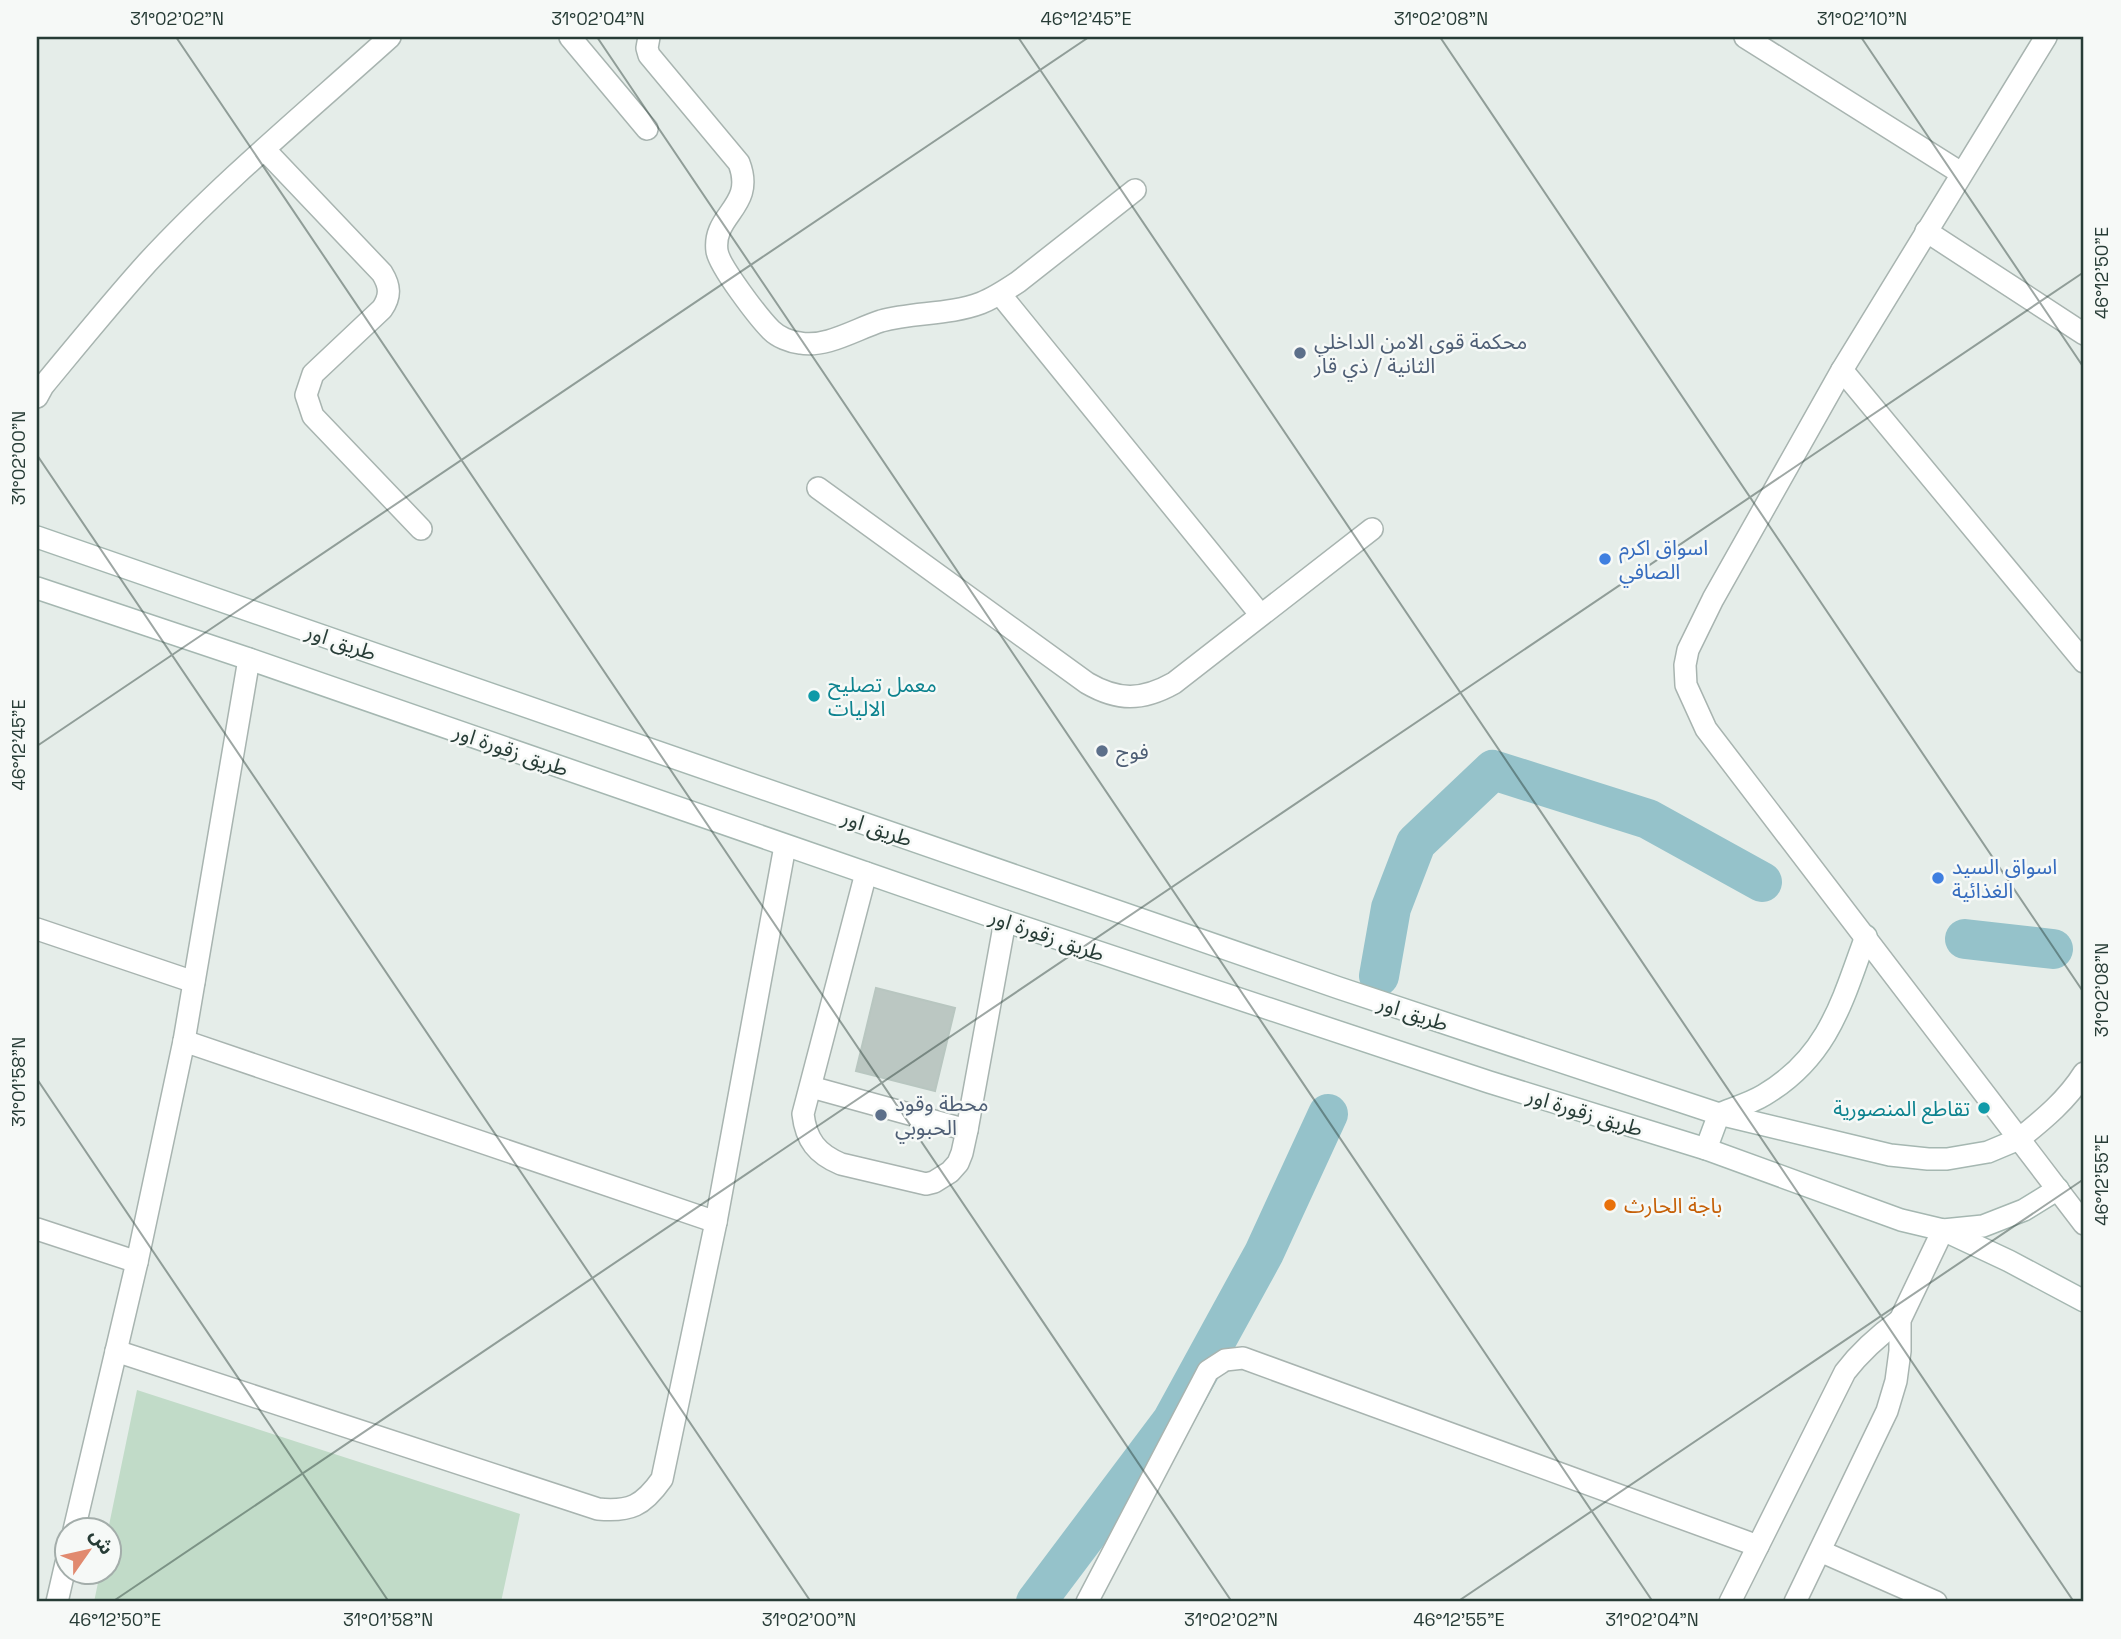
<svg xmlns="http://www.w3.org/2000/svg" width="2121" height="1639" font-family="'Space Grotesk','Noto Sans Arabic',sans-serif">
<rect width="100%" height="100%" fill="#e5ede9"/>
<path fill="#c1dbc8" d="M137,1390L520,1514L501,1602H94L100,1573L108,1572V1530Z"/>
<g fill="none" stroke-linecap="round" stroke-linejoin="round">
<g stroke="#95c2ca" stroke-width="40">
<path d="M1965,939L2053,949"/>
<path d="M1379,976L1391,908L1416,843L1493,770L1648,819L1762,882"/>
<path d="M1036,1602L1172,1421L1264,1253L1328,1114"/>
</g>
</g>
<path fill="#bbc7c2" stroke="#b8c6c0" stroke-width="2" d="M876,988L955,1008L935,1091L856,1071Z"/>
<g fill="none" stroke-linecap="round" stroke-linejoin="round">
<defs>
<g id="service">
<path d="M570,37L647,129"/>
<path d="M649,37L647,48L649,55L739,163C756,207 712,214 717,251C719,266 759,318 771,330C778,337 790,342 800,343C826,348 856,329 881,321C914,312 949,315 981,303C994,298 1006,290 1018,282L1135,190"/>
<path d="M265,150L382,273C390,286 391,296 382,309L313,374L306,395L313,416L421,529"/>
<path d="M1000,294L1260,614"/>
<path d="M37,397L43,386C77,345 111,303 147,263C222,182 308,111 390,37"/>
<path d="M818,488L1087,683C1118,701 1142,701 1174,683L1372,529"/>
<path d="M866,873L803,1114C806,1140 817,1154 841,1164L926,1184L934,1182L950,1172L958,1163L962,1153L967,1130L1005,921"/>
<path d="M811,1087L967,1130"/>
</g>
<g id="minor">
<path d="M1745,37L1961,173"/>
<path d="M2046,37L1842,370L1713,599L1688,650L1685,665L1686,685L1706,729L2084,1224"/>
<path d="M1926,231L2084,334"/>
<path d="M1842,370L2084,662"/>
<path d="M37,929L194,982"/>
<path d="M184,1041L716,1222"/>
<path d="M2019,1139C2044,1119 2067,1100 2084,1073"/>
<path d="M37,1229L137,1262"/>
<path d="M116,1351L598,1509C630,1512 643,1506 662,1479L716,1222L785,846"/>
<path d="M74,1530L137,1262L184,1041L249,659"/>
<path d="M1820,1551L1936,1602"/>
<path d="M57,1602L66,1563"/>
<path d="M1087,1602L1208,1371L1225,1360L1243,1358L1758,1546"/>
<path d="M1730,1602L1845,1372C1861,1351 1878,1336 1900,1320"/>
<path d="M1795,1602L1887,1411L1896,1381L1900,1351V1320L1943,1230"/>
</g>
<g id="secondary">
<path d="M37,537L1339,988L1719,1114L1890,1155L1928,1159H1947L1988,1152L2019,1139"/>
<path d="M37,588L249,659L1005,921L1489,1082L1706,1149L1901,1220L1943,1230L1983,1226L2024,1210L2058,1189"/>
<path d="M1706,1149L1719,1114C1734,1108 1751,1103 1764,1095C1828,1057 1842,1002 1866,936"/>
<path d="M1945,1231L2009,1261L2084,1301"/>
</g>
</defs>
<use href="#service" stroke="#a8b4b0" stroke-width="24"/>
<use href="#minor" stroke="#a8b4b0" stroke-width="24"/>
<use href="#secondary" stroke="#a5b7b1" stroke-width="24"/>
<use href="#service" stroke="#fff" stroke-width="21"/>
<use href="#minor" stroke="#fff" stroke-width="21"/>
<use href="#secondary" stroke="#fff" stroke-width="21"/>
</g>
<path fill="none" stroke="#273c36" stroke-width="2" stroke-opacity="0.45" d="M176,37L1232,1602M597,37L1653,1602M1018,37L2074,1602M1440,37L2084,993M1861,37L2084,368M37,455L811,1602M37,746L1089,37M37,1079L389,1602M112,1602L2084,272M1457,1602L2084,1179"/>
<g fill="#5c6f8a" stroke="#f6f9f7" stroke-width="2.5">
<circle cx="1300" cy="353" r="7"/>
<circle cx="1102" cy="751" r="7"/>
<circle cx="881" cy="1115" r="7"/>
</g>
<g fill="#3f7fe0" stroke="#f6f9f7" stroke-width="2.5">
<circle cx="1605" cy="559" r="7"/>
<circle cx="1938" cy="878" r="7"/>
</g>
<g fill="#0f9aa8" stroke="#f6f9f7" stroke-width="2.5">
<circle cx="814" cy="696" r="7"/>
<circle cx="1984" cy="1108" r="7"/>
</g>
<circle fill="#e8710a" stroke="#f6f9f7" stroke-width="2.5" cx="1610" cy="1205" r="7"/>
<g text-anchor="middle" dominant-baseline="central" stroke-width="5" stroke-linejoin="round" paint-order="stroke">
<g font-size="21" fill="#4e5e75" stroke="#f6f9f7" text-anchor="start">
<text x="1314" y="341">محكمة قوى الامن الداخلي<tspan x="1314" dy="24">الثانية / ذي قار</tspan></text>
<text x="1116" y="751">فوج</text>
<text x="895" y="1103">محطة وقود<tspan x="895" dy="24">الحبوبي</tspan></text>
</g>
<g font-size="21" fill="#366cbe" stroke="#f6f9f7" text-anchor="start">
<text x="1619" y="547">اسواق اكرم<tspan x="1619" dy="24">الصافي</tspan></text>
<text x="1952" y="866">اسواق السيد<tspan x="1952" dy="24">الغذائية</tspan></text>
</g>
<g font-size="21" fill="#273c36" stroke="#f6f9f7">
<text transform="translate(341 642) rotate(19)">طريق اور</text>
<text transform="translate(511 750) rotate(19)">طريق زقورة اور</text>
<text transform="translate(877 828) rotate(19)">طريق اور</text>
<text transform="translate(1047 935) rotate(19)">طريق زقورة اور</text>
<text transform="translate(1413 1013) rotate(18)">طريق اور</text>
<text transform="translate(1585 1112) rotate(17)">طريق زقورة اور</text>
</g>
<g font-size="21" fill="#0d838f" stroke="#f6f9f7" text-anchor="start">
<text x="828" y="684">معمل تصليح<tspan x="828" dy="24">الاليات</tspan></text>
<text x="1970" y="1108" text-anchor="end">تقاطع المنصورية</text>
</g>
<g font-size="21" fill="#c56008" stroke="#f6f9f7" text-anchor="start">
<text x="1624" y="1205">باجة الحارث</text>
</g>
</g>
<rect width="2121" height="1639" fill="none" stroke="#f6f9f7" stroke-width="77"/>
<g transform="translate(88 1551) rotate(56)"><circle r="33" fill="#f6f9f7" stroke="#a3adaa" stroke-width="2"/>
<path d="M0-5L12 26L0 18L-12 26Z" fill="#e18a6f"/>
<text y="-10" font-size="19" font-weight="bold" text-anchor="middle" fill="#273c36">ش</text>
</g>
<rect x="38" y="38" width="2044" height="1562" fill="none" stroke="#273c36" stroke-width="2.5"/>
<g font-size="18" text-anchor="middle" fill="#273c36">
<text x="177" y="25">31°02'02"N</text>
<text x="598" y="25">31°02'04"N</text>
<text x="1086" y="25">46°12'45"E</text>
<text x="1441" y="25">31°02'08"N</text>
<text x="1862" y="25">31°02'10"N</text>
<text transform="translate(2102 273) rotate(-90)" y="6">46°12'50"E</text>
<text transform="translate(19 458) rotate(-90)" y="6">31°02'00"N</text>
<text transform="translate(19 745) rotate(-90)" y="6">46°12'45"E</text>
<text transform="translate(2102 990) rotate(-90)" y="6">31°02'08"N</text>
<text transform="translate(19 1082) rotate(-90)" y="6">31°01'58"N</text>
<text transform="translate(2102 1180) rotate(-90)" y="6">46°12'55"E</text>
<text x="115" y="1626">46°12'50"E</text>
<text x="388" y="1626">31°01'58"N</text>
<text x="809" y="1626">31°02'00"N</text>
<text x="1231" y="1626">31°02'02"N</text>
<text x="1459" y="1626">46°12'55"E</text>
<text x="1652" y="1626">31°02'04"N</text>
</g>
</svg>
